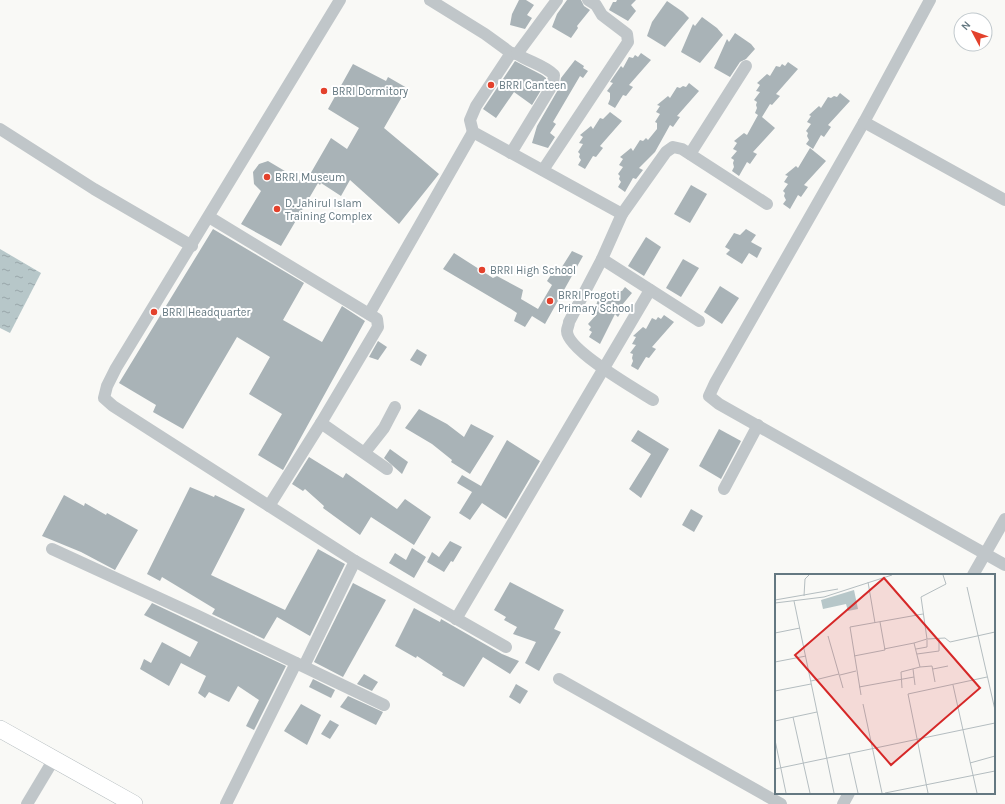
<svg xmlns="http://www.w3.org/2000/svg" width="1005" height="804" font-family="Karla,sans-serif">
<defs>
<pattern id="water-ripples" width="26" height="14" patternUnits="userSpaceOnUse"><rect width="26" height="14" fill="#b7c7c9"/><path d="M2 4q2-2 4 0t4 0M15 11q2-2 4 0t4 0" fill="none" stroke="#98a6a9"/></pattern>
</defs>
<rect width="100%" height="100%" fill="#f9f9f6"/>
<path fill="url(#water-ripples)" d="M0,249L41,273L10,333L0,328Z"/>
<g fill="#a9b3b7">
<path d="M519,0H526L534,5L527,15L532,18L525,29L510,25L512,14Z"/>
<path d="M567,0H581L584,6L590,10L577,26L578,28L571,38L552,27L557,14Z"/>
<path d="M617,0H636L631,5L636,11L628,21L609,10L613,2H616Z"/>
<path d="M667,1L683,12L689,18L665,47L647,36L652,22Z"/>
<path d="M702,17L717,28L723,35L700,63L681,52L693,24L695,26Z"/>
<path d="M735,33L751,44L755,49L746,59L740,62L730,77L714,68L727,39L729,42Z"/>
<path d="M641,53L651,60L629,85L633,87L626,96L623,95L615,108L608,104L610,99V93L607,91L613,83L610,82L621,66L623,68L629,57L633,58L635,55L638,57Z"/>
<path d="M575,60L584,66L583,68L588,71L583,78L580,76L553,122L556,124L550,133L555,137L548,148L532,143L537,126L559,88L561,78Z"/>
<path d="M515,61L542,75L546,78V82L532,105L514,92L496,118L483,109Z"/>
<path d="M788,62L798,69L776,94L780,96L772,105L770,104L762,117L775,128L753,152L757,154L750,164L747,162L739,176L732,171L734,167L733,163L734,160L731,158L737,151L733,149L737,143L734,141L744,133L747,135L758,115L755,113L757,108L756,105L757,102L754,100L760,92L756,91L760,85L757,83L767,74L770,76L776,66L780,67L782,64L785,66Z"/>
<path d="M353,64L386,81L388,77L407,88L384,128L439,174L399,224L350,180L341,196L321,183L320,185L318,183L281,246L241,224L261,191L254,184L253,172L259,164L268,161L305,183L331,138L347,149L359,128L328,109Z"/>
<path d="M689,83L699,91L677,116L680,117L673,127L670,125L655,152L639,168L643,170L636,179L633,178L625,192L618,187L621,182L619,179L620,176L618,174L623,167L619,165L623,159L620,157L631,148L633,151L640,140L643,141L646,138L648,140L657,129V123L655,122L660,114L656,112L660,106L657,105L668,96L670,98L677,87L680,88L683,86L686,87Z"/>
<path d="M840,93L850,101L828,125L831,127L824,137L821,135L813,149L806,144L809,140L807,136L808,133L806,131L811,124L807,122L811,116L809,115L819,106L821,108L828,97L831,98L834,96L837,97Z"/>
<path d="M610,112L622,121L600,146L603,148L596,157L593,156L585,169L578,165L581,160L579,157L580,154L578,152L583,144L579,143L583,137L580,135L591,126L593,129L600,118L603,119Z"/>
<path d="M810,148L826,161L804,185L808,187L801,197L798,195L790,209L783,204L786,200L784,196L785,193L783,191L788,184L784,182L788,176L785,175L796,166L798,168Z"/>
<path d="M691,185L707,194L690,223L674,214Z"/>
<path d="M213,229L304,283L283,320L322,342L342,306L365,321L283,470L258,455L282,414L249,394L270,357L237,337L183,429L153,412L156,405L119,383Z"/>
<path d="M746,229L756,235L751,242L762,248L757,258L749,253L742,264L726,254L730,250L725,247L734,233L740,235Z"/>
<path d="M646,237L661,247L644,276L628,266Z"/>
<path d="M572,251L583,256L545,324L532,316L525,327L514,321L517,313L511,309L443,269L454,253L493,278L497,276L523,290L521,299L538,309L552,285L547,281L556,267L560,270Z"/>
<path d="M683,259L699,268L681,297L666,288Z"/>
<path d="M720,286L739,298L722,324L704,312Z"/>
<path d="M625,287L632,293L622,305L624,307L618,317L615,314L600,344L589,337L592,332L589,330L591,327L588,324L597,314L593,313L598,300L600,302L605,296L608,299L613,292L615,293L618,291H622Z"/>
<path d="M664,315L674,322L652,347L656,349L649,358L646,357L638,370L631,366L633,361L632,358L633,354L630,353L636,345L632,344L636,337L633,336L643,327L646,329L652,318L656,320L658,317L661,319Z"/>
<path d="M378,341L387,347L378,360L369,357Z"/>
<path d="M417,349L427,355L421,366L410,360Z"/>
<path d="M419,409L447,424L464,437L471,424L494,436L470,474L451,462L452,460L432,444L405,428Z"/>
<path d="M719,429L741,441L721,479L699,466Z"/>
<path d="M638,430L669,449L641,498L629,489L651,454L631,441Z"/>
<path d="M507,440L540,461L506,519L482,503L470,520L459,513L472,492L457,483L462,475L481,486Z"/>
<path d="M390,449L408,462L402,474L384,458Z"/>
<path d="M309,457L343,478L346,473L397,509L405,499L431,517L414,545L371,517L360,535L323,508L324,506L305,489L303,491L292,484Z"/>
<path d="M190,487L214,497L215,495L245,509L211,575L285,610L318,549L345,564L310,636L277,617L264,639L212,614L215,609L162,577L160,581L147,574Z"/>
<path d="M64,495L84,506L85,503L106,515L107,513L138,530L115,570L81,552L42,536Z"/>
<path d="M691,509L703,516L694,532L682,525Z"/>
<path d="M450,541L462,547L453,562L451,561L444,572L427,562L432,552L439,557Z"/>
<path d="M412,548L426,557L414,578L389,563L395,553L406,560Z"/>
<path d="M510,582L564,610L554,629L561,632L539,671L525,663L536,642L513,634L517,627L504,620L506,617L494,610Z"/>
<path d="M353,583L386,600L343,677L314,662Z"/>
<path d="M152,603L286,666L254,730L246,726L259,700L238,686L229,702L209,692L205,698L198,693L206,676L181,663L169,686L140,669L144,659L151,663L162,642L190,657L198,642L144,615Z"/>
<path d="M414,608L440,622L441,619L502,654L519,661L510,674L483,657L464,687L442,675L443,673L417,656L416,658L395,646Z"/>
<path d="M364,674L378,682L372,691L357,684Z"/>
<path d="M313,679L335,690L331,698L309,687Z"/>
<path d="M516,684L528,691L520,704L509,697Z"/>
<path d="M348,696L383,712L376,725L340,707Z"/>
<path d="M301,704L321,715L307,745L284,731Z"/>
<path d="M330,720L339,725L330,739L321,734Z"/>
</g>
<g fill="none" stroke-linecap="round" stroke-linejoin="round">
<defs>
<path id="secondary" d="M0,729L134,804"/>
</defs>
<use href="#secondary" stroke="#b2babd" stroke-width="18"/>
<g stroke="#c0c6c9" stroke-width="12">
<path d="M340,0L116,368L107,386L104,398L113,406L355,561L506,647"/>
<path d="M430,0L485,34L511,53L476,106L470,120L473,132L622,214"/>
<path d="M930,0L864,122L715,383L709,396L719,404L1005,565"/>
<path d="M511,53L517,54L557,0"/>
<path d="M864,122L1005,200"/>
<path d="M0,129L94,189L192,246"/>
<path d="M511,153L553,84L554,75C544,65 529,62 517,54"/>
<path d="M690,154L746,66"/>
<path d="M543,170L628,42L627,34L602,15L596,5L588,0"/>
<path d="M209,217L377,319L378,327L321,423L269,506"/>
<path d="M602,259L699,321"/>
<path d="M369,314L473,132"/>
<path d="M653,400C637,390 567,350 567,331C567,328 569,325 569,322L602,259L622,214L666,152L673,147L682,149L767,204"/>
<path d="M321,423L387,469"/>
<path d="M365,452L384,428L395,407"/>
<path d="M724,489L758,425"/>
<path d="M52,549L198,616L384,705"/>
<path d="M973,575L1005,519"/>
<path d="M456,619L650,290"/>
<path d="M304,666L355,561"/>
<path d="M559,679L781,804"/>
<path d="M27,804L54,759"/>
<path d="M226,804L296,663"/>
<path d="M843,804L849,793"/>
</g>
<use href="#secondary" stroke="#fff" stroke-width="17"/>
</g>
<g fill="#e3412c" stroke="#fff" stroke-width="1.5">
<circle cx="491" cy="85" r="4"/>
<circle cx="324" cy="91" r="4"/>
<circle cx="267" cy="177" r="4"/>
<circle cx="277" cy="209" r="4"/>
<circle cx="482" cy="270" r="4"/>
<circle cx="550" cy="301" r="4"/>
<circle cx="154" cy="312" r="4"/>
</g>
<g text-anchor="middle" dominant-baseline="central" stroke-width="4" stroke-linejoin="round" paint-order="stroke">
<g font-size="11" fill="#647881" stroke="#fff" text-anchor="start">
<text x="499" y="85">BRRI Canteen</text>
<text x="332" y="91">BRRI Dormitory</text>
<text x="275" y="177">BRRI Museum</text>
<text x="285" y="203">D. Jahirul Islam<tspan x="285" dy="13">Training Complex</tspan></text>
<text x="490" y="270">BRRI High School</text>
<text x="558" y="295">BRRI Progoti<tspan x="558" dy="13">Primary School</tspan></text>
<text x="162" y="312">BRRI Headquarter</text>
</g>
</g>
<g transform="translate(775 574)">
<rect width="220" height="220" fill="#f9f9f6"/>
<path d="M79,16L83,35L73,37L71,30L48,35L46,26Z" fill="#b7c7c9"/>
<path fill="none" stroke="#b4bdc0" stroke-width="1" d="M93,8L100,49M192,13L220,136M29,22L30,5L34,1M0,26L63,15M19,27L59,219M0,29L49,23L117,1M0,59L25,54M53,62L68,114M152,65L170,64L175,68L220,58M109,75L139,69M141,75L152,73V66M142,80L164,77V65M79,82L110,76L105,48M0,88L31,82M145,93L139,69L152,65L146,23L171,10L168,1M138,95L140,111M158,95L173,92M65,101L81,97M36,107L64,100M178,111L202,219M84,113L139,103M127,114L126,98L145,93L157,92L160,108M0,117L36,110M86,121L75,53L148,40M88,130L107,219M18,143L35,219M0,147L42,138M0,166L11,219M74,179L83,219M195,189L220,182M0,195L220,149M110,219L220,197M153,219L133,120L212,103"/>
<path fill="#d62828" fill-opacity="0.15" stroke="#d62828" stroke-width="2" d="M109,4L205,114L116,191L20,81Z"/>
<rect width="220" height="220" fill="none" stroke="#647881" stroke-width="2"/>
</g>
<g transform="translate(973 32) rotate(311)"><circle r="19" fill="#ffffff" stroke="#c1c9cd"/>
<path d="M0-3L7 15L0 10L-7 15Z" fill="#e3412c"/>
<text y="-6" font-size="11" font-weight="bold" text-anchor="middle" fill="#647881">N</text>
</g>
</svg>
